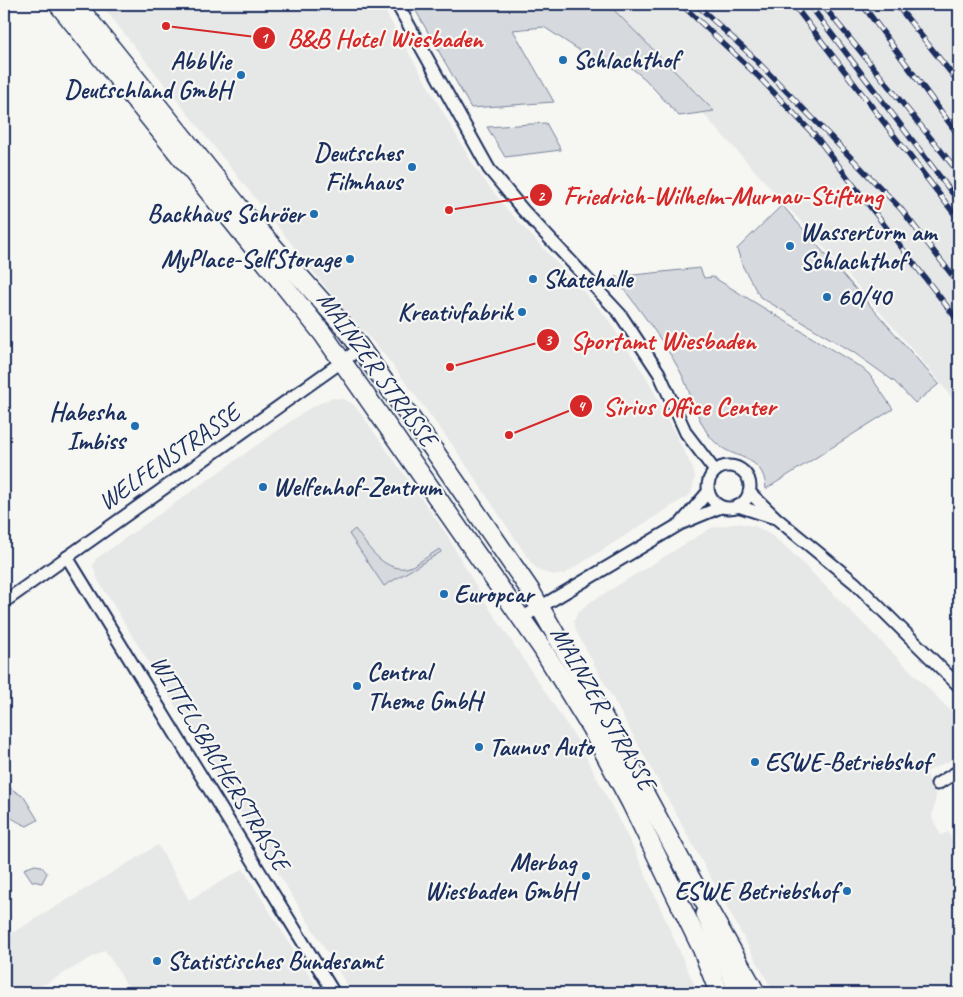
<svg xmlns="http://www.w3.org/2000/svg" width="963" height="997" font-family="Caveat,sans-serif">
<rect width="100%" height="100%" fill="#f6f6f2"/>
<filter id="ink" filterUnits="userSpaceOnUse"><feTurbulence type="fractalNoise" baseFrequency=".02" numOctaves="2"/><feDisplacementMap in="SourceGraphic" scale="10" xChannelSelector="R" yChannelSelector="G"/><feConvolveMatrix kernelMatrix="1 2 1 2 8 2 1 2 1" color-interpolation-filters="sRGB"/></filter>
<g filter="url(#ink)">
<g fill="#e6e7e7">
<path d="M115,4H381L475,168L505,207L605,315L647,378L693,469L695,477L691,494L564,574L555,575L540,571L532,564L454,447L384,354L336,300L107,12Z"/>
<path d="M604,4H959V407L927,366L814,236Z"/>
<path d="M331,398L344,399L354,405L364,418L445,532L484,600L577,740L635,851L698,993H352L98,580L93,566L96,559L308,409Z"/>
<path d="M738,523L757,527L771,535L787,548L955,715L959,727V756L926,772L936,796L932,818L941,835L948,832L954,844L959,842V993H774L576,631L574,621L579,611L589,603L711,528Z"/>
<path d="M158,845L189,900L243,869L321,993H132L105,950L29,993H4V938Z"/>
</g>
<g fill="#d6d9dd" stroke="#78849e">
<path d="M412,4H608L714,111L679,116L645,79L623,61L616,69L579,50L544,27L513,30L554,102L471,108Z"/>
<path d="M546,123L561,150L505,157L487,127Z"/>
<path d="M782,205L939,384L915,403L895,382L853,352L760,297L743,267L737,249Z"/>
<path d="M700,268L704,278L713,277L862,368L869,374L893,409L766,489C764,452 731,461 713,440C696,422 692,393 680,371C662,338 637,307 615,277Z"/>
<path d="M355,529C367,545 382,571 406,568C416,566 430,554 440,549L441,552L384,586L349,534Z"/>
<path d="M7,786L24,797L38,820L27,826C4,816 4,812 4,788Z"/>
<path d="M35,865L41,866L47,873L42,883L32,881L24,869Z"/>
</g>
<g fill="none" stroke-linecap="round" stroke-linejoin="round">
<defs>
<g id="street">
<path d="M397,4L489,169L523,210L620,314L659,373L686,433L715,471"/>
<circle cx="729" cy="487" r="21"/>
<path d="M749,492L776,518L855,583L959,686"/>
<path d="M738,506L772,517"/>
<path d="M683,521L708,492"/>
<path d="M67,557L334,993"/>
<path d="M4,602L361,348"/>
<path d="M520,619L680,524L721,507"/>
<path d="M937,784L959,771"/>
</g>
<path id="secondary" d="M704,914L737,993"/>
<g id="primary">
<path d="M58,4L323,334L542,648L591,728L631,803L702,949L719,993"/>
<path d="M76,4L248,218L348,331L433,449L530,590L605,720L685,868L756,993"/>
</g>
</defs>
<use href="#street" stroke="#1b2f5e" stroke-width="15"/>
<use href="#secondary" stroke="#1b2f5e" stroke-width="19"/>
<use href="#primary" stroke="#1b2f5e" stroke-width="21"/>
<use href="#street" stroke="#f6f6f2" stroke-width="11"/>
<use href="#secondary" stroke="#f6f6f2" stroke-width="15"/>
<use href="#primary" stroke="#f6f6f2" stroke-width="18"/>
<defs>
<g id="rail">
<path d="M681,4L759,77L818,139L959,322"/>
<path d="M696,4L752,56L901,209L959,284"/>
<path d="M793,4L959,220"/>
<path d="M809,4L959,202"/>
<path d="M822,4L959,173"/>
<path d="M862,4L959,136"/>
<path d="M896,4L959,83"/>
</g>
</defs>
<use href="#rail" stroke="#1b2f5e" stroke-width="5.5"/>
<use href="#rail" stroke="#f6f6f2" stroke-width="4" stroke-dasharray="11" stroke-linecap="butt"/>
</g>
</g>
<g fill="#1f6fb2" stroke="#f6f6f2" stroke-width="2">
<circle cx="563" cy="60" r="5"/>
<circle cx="241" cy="75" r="5"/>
<circle cx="412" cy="167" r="5"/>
<circle cx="314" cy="214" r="5"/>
<circle cx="790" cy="246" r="5"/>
<circle cx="350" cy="259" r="5"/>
<circle cx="533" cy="279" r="5"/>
<circle cx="827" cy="297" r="5"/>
<circle cx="522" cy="312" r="5"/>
<circle cx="135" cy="426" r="5"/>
<circle cx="263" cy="487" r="5"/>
<circle cx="444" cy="594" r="5"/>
<circle cx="357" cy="686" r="5"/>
<circle cx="479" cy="747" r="5"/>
<circle cx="755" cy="762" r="5"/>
<circle cx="586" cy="876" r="5"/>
<circle cx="847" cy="891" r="5"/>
<circle cx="157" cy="961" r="5"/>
</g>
<g text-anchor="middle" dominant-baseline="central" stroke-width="4.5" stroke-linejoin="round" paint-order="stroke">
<g font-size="25" font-weight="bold" fill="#1b2f5e" stroke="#f6f6f2" text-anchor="start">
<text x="573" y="60">Schlachthof</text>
<text x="231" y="61" text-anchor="end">AbbVie<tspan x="231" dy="29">Deutschland GmbH</tspan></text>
<text x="402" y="153" text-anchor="end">Deutsches<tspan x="402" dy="29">Filmhaus</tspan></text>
<text x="304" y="214" text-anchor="end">Backhaus Schröer</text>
<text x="800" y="232">Wasserturm am<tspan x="800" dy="29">Schlachthof</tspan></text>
<text x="340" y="259" text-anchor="end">MyPlace-SelfStorage</text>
<text x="543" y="279">Skatehalle</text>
<text x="837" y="297">60/40</text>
<text x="512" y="312" text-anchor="end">Kreativfabrik</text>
<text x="125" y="412" text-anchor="end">Habesha<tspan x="125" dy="29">Imbiss</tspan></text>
<text x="273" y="487">Welfenhof-Zentrum</text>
<text x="454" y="594">Europcar</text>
<text x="367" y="672">Central<tspan x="367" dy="29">Theme GmbH</tspan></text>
<text x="489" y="747">Taunus Auto</text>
<text x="765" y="762">ESWE-Betriebshof</text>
<text x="576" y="862" text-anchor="end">Merbag<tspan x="576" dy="29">Wiesbaden GmbH</tspan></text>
<text x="837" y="891" text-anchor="end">ESWE Betriebshof</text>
<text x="167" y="961">Statistisches Bundesamt</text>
</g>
<g font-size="25" fill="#1b2f5e" stroke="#f6f6f2">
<text transform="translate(377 369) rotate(54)">MAINZER STRASSE</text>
<text transform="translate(169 457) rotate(-35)">WELFENSTRASSE</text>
<text transform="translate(603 708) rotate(60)">MAINZER STRASSE</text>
<text transform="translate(220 763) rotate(59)">WITTELSBACHERSTRASSE</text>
</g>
</g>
<path fill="none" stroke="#d62828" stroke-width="2" d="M166 26L264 38M449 210L541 195M450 367L548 340M509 435L581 406"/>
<g fill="#d62828" stroke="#f6f6f2" stroke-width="2">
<circle cx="166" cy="26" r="5"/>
<circle cx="449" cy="210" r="5"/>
<circle cx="450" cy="367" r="5"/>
<circle cx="509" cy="435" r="5"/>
<circle cx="264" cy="38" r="12"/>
<circle cx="541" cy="195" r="12"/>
<circle cx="548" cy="340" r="12"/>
<circle cx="581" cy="406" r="12"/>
</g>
<g font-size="15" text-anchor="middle" font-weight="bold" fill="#fff">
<text x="264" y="43">1</text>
<text x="541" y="201">2</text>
<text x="548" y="345">3</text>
<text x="581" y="411">4</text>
</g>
<g font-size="26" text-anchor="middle" font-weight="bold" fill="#d62828" stroke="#f6f6f2" stroke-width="4.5" stroke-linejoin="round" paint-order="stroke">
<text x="385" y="47">B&amp;B Hotel Wiesbaden</text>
<text x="723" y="204">Friedrich-Wilhelm-Murnau-Stiftung</text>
<text x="663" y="349">Sportamt Wiesbaden</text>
<text x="689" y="415">Sirius Office Center</text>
</g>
<rect width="963" height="997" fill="none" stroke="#f6f6f2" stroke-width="20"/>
<rect x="10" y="10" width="943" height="977" fill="none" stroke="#1b2f5e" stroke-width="2" filter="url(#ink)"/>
</svg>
